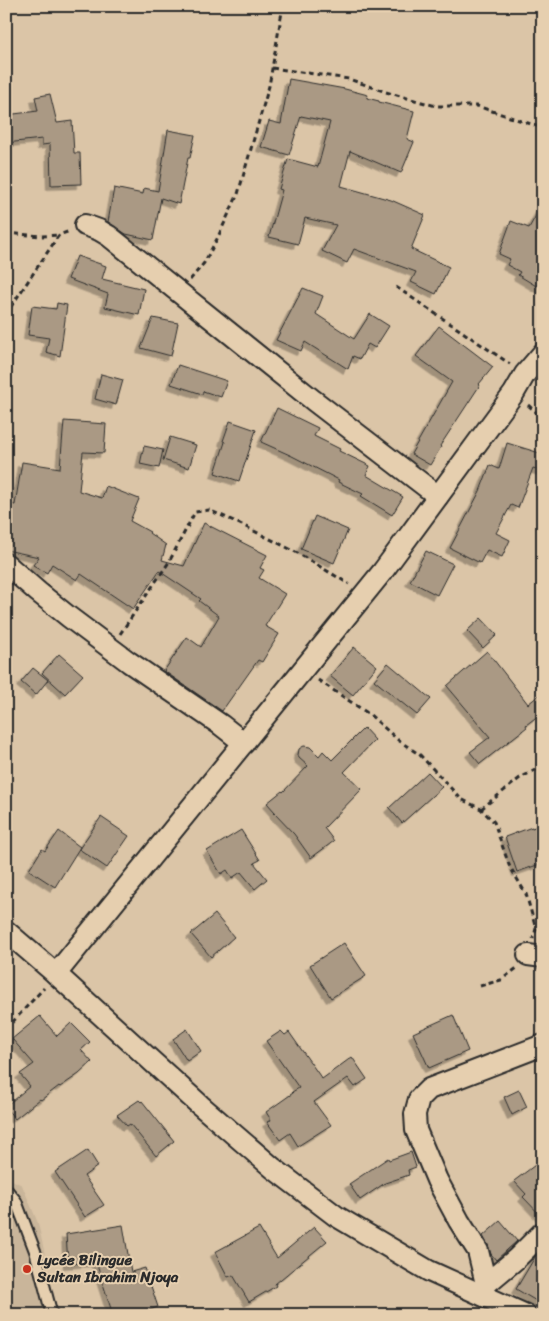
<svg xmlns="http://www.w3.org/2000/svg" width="549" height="1321" font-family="Sriracha,sans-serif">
<defs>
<filter id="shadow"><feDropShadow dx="-4.5" dy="4.5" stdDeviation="0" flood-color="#0004"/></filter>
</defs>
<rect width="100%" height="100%" fill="#dbc5a7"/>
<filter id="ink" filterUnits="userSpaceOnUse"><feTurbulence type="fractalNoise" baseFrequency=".02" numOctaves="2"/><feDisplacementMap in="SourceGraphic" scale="10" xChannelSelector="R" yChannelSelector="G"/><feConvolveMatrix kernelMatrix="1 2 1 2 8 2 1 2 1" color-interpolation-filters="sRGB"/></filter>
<g filter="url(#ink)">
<path fill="#c9b59a" d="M6,1177L22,1185L38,1223L58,1315H6Z"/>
<g fill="#aa9984" stroke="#2b2b2b" filter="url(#shadow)">
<path d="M289,79L345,89L368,95L367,98L379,101V102L414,111L407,139L414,142L401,173L350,151L341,186L391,200L425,215L411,249L449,267L436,294L411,282L416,272L354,249L347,263L322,251L336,225L305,218L298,244L269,237L282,190L279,189L288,159L318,167L330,122L301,116L289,155L261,147L269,121L281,124Z"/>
<path d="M50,94L57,123L72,121L74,153H80L81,184L51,185L50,144L42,145V139L6,143V115L38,111L35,97Z"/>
<path d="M168,130L195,135L190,158H188L179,204L161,198L153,240L126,234L108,222L114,188L143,194L144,188L158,191Z"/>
<path d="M543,203V290L518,275L520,272L507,265L510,259L499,254L511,221L529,228Z"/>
<path d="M77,256L106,266L102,279L144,289L139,315L105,307L108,294L68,279Z"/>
<path d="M303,288L323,296L316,314L354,339L370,314L389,326L375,348L368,344L360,359L353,356L348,369L305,342L301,351L276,340Z"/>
<path d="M57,303L67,305L60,356L46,352L49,338L28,335L32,306L56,309Z"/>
<path d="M153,318L178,323L171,356L141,348Z"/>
<path d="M439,326L493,367L479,384L480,385L440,446L441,447L430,465L411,454L452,382L416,356Z"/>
<path d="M178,365L227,381L221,397L203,391L202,394L171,384Z"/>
<path d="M101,374L123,380L116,405L95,399Z"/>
<path d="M277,408L318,428L314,436L340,449L339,451L370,466L366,475L403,497L392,515L361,496L363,494L338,482L339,480L292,456L261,442Z"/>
<path d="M64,421L106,424L104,453L83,452L79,491L102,498L106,486L139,499L130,521L150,532L149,533L166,545L162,560L184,566L204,523L267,555L260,568L264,570L259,578L285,594L265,626L279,634L262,662L258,660L222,711L164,671L187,637L201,647L219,616L199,601L201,599L159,571L133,609L81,574L77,580L52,564L47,573L33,565L39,557L6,550V503L15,505L22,462L60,468Z"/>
<path d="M230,421L256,430L239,481L215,473L225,442L223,441Z"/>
<path d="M170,437L196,445L189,468L163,460Z"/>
<path d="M507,443L543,454V471L533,468L518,508L511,505L496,533L510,540L502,557L487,550L480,563L450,548L480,491L490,465L499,469Z"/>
<path d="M144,446L163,450L159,468L140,464Z"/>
<path d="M315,516L348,530L334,563L301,549Z"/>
<path d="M426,551L453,564L437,595L410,581Z"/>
<path d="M481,618L497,635L483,648L467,631Z"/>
<path d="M354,647L377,666L353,695L330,676Z"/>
<path d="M487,651L528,704L543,692V712L526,725L527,727L480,764L470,752L490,737L447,686Z"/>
<path d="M59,654L83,675L65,694L42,673Z"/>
<path d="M388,663L431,699L417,715L374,680Z"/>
<path d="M33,668L48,680L36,695L21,682Z"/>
<path d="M364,728L375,740L344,772L362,789L324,828L334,841L311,858L294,834L274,813L275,812L267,803L282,791L283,792L308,766L299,758L298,755L299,749L302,747L304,746L310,747L319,756L323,751L332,760Z"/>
<path d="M428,772L442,787L402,823L389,808Z"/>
<path d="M101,817L129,836L107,868L79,849Z"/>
<path d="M543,824V863L517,872L505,837L532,827V828Z"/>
<path d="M241,830L260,860L254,863L267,879L255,889L241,872L232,878L227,870L221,874L207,851Z"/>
<path d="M59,831L80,847L55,887L29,870L42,849L45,851Z"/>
<path d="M215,914L234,937L211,957L191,934Z"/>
<path d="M344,943L366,976L331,998L310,965Z"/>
<path d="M453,1015L468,1051L429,1068L413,1033Z"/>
<path d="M40,1016L57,1036L71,1023L90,1042L81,1050L92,1062L79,1074L60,1087L59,1086L41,1100L40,1099L15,1119L6,1108V1106L30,1086L20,1074L34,1064L12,1039Z"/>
<path d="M187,1029L201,1051L187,1061L173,1039Z"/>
<path d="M281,1031L285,1035L289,1032L322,1079L352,1057L367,1079L355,1087L348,1078L314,1102L331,1125L298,1146L290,1133L280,1140L267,1122L271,1120L266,1112L293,1093L292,1092L299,1088L266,1041Z"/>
<path d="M519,1090L527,1107L512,1115L504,1097Z"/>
<path d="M139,1100L141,1102L142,1101L174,1141L156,1156L130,1124L127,1126L117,1115Z"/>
<path d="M88,1150L98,1166L84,1176L104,1205L85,1217L55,1172Z"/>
<path d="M411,1152L416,1167L408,1170L409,1175L385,1183L360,1200L349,1184L388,1158L389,1160Z"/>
<path d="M543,1159V1218L523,1197L526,1194L514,1181Z"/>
<path d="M500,1221L517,1241L496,1260L491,1254L488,1245L483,1236Z"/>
<path d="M123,1225L131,1272L145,1268L158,1307L134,1315H113L96,1262L68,1264L66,1234Z"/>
<path d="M314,1227L327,1241L275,1284L276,1286L249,1302L233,1275L228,1277L215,1252L259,1228L277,1258Z"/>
<path d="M543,1249V1305L516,1289L535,1257Z"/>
</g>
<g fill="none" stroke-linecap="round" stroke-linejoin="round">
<defs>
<path id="service" d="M6,1189L16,1201L35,1251L52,1315"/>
<g id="minor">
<path d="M85,225L99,230L109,236L313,400L438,496"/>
<path d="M6,564L38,592L69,617L129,662L221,725L244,743"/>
<path d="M6,931L56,974L200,1105L273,1168L336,1216L429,1271L526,1315"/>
<path d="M528,955L543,957"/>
<path d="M56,974L383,571L514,393L525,374L543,353"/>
<path d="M486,1284L516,1259L543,1232"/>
<path d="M484,1296L486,1284L478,1251L459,1221L437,1180L416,1130L415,1114L419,1099L429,1089L543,1045"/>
</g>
</defs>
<use href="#service" stroke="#2b2b2b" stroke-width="14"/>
<use href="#minor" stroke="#2b2b2b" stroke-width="24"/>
<g stroke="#2b2b2b" stroke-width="3" stroke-dasharray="5 4" stroke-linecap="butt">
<path d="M272,68L349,79L386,92L436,106H477L543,128"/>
<path d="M6,233L41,236L59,235"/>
<path d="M190,280L204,263L217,239L238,194L269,86L283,6"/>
<path d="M396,287L510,364"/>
<path d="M6,314L59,235L70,231"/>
<path d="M528,405L543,418"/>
<path d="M120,634L169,562L195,512L209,510L234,521L294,551L349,584"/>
<path d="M318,680L369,714L398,740L420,755L461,799L481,809L494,822L509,865L526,894L536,929L533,939"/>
<path d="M481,809L520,778L543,766"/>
<path d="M480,986L501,980L517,968"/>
<path d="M6,1029L44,988"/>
</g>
<use href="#service" stroke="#e6cfaf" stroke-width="10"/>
<use href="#minor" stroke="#e6cfaf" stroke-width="20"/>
</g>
</g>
<circle fill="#c8321e" stroke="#e6cfaf" stroke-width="2" cx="27" cy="1269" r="5"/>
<g text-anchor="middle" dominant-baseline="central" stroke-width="4" stroke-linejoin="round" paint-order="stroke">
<g font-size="15" font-weight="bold" fill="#2b2b2b" stroke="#e6cfaf" text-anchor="start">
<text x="37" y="1260">Lycée Bilingue<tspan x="37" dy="17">Sultan Ibrahim Njoya</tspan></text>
</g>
</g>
<rect width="549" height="1321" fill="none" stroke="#e6cfaf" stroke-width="25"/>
<rect x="12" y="12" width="524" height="1296" fill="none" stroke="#2b2b2b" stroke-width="2" filter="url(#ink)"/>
</svg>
